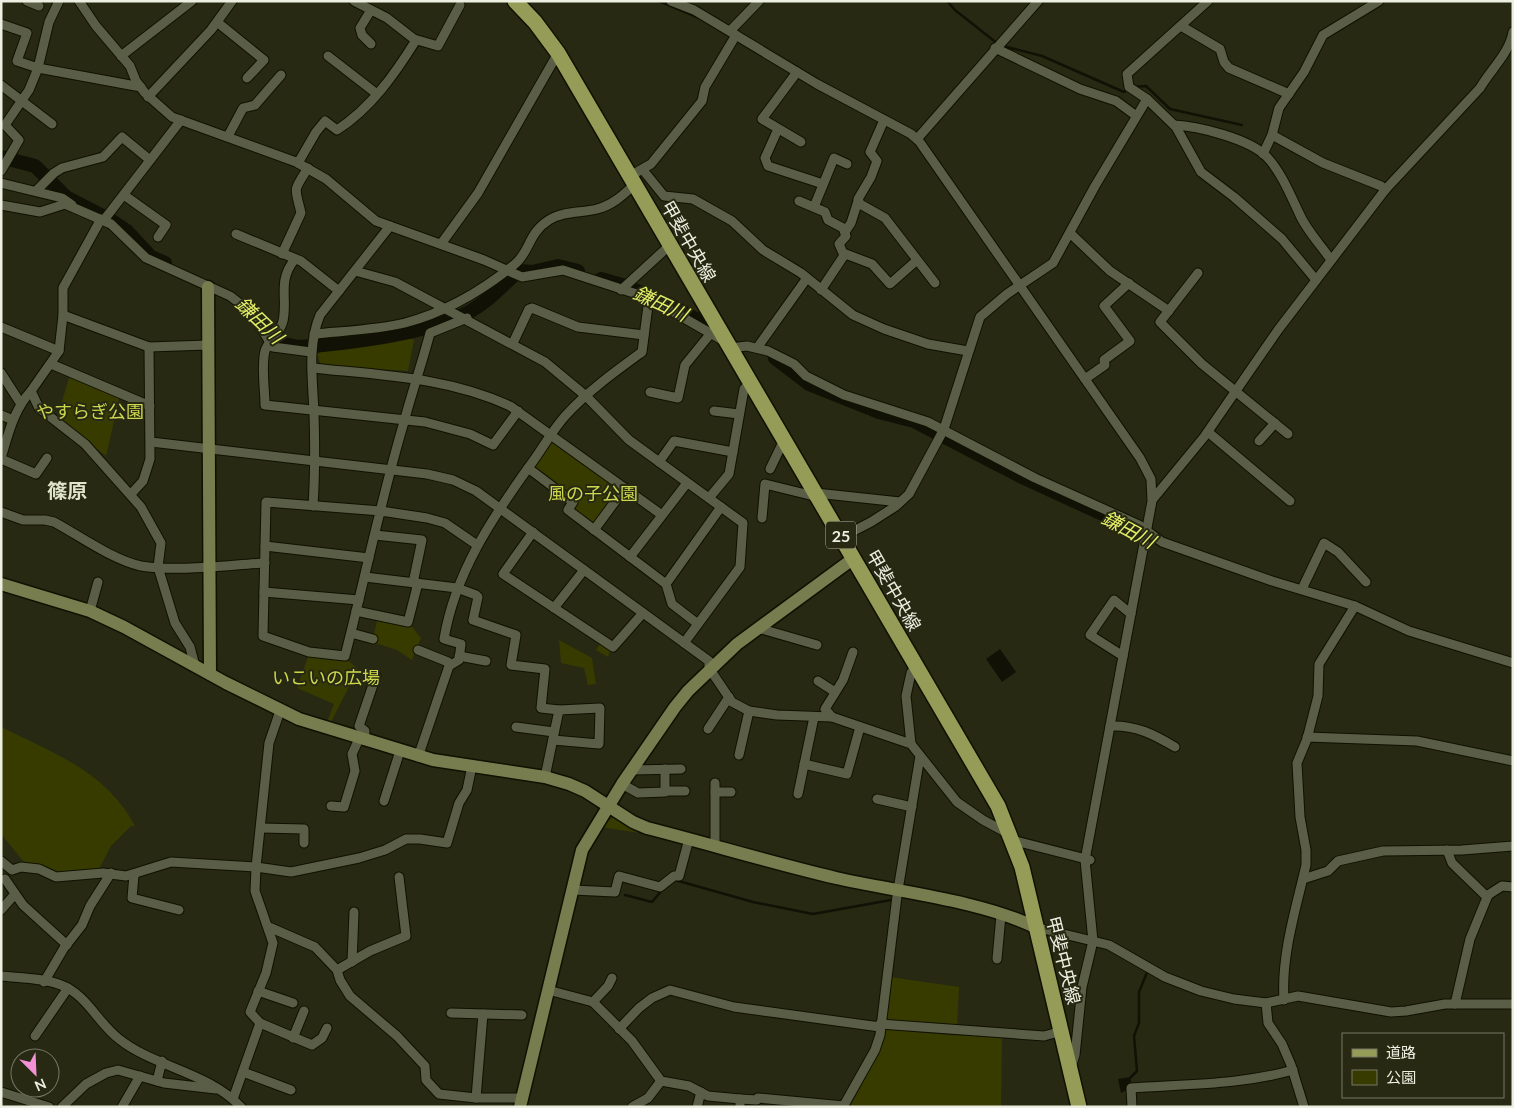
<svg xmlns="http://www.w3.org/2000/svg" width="1514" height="1108" font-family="Lato,'Noto Sans JP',sans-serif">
<rect width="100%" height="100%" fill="#272913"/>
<g fill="#383b00">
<path d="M407,338L414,340L408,371L321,365L317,354L326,349Z"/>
<path d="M70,375L120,395L106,456L57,418Z"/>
<path d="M552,437L621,487L596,528L572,509L575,501L530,468Z"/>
<path d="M378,617L408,622L421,638L412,660L397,650L372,642Z"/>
<path d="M559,640L592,658L596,684L588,685L584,668L561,663Z"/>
<path d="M602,640L611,647L608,657L596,650Z"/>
<path d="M309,654L345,658L358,669L330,724L327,722L334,704L297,688Z"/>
<path d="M1,727C53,753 106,771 135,826H131L111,846L98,871L64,875L24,862L1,834Z"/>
<path d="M612,818H615L639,833L601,827Z"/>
<path d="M890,977L959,987L957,1026L884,1021Z"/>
<path d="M884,1029L948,1035L1002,1037L1001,1107H850L881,1046Z"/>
</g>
<g fill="#111205">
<path d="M1000,649L1016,672L1002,682L986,659Z"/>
<path d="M1131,1077V1088L1121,1093L1118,1079Z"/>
</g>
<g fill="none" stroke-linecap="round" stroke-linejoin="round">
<g stroke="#111205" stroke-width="2.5">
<path d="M659,1L697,17"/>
<path d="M947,1L955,10L998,44"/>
<path d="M1003,46L1042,56L1124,92L1128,90"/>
<path d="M1135,87L1146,86L1170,109L1242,125"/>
<path d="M1131,527L1142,535"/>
<path d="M1147,539L1160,545"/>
<path d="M1165,547L1237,573"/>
<path d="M675,880L753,902L813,914L891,900"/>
<path d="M625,895L652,902L662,890"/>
<path d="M1131,1077L1137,1071L1134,1036L1139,1023V992L1148,970"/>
</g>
<g stroke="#111205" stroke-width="14">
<path d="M1,157L35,166L66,197L112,221L127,231L151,257L165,263"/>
<path d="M520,271L532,272L558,266L578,271"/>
<path d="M601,279L622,285L671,305L714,329"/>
<path d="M264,328C275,342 285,346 301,347C350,343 426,334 469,312C486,303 499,289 513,276"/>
<path d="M775,358L809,384L879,412L914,421L1024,478L1131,527"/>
</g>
<defs>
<g id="street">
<path d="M27,1L39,6"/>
<path d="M59,1L49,22L38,68L141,87"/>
<path d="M79,1L96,26L130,66L136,81L145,93L172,117L296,162L326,179L376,221L484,260L522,277L563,270L649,298L724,341"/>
<path d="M354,1L387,18L414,39L438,46L460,5"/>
<path d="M671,1L694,10L817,84L911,134L919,141L1140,458L1151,479L1152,501L1085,860L1093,941L1082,987L1075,1055L1071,1067"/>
<path d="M217,22L264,60L247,78"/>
<path d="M1,24L27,33L17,61L38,68L29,90L5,125L19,140L1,171"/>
<path d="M1181,26L1220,49L1224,62L1229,68L1289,94"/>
<path d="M730,31L759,1"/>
<path d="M371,44L362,35L360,28L371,10"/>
<path d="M995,48L1080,89L1116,101L1135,115"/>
<path d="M121,56L192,1"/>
<path d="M328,56L377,94"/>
<path d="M797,72L762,119L801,142"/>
<path d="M1,85L52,124"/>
<path d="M148,97L211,30L232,1"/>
<path d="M1147,99L1129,87L1127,74L1208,1"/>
<path d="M884,120L870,152L877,161L871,177L858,199L860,204L885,218L935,283"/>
<path d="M1174,125C1198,126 1250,139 1267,157C1281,172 1290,194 1299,213C1306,230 1321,245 1331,260"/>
<path d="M778,129L765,158L768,166L823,184"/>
<path d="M1272,135L1323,163L1381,186L1385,190"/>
<path d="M228,136L243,108L255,105L281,75"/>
<path d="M917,139L1038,1"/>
<path d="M1263,154L1272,135L1279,108L1304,72L1323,35L1379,1"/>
<path d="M298,163L316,132L325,121L337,130C371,108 395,74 416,40"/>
<path d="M643,170L664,196L693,199L732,221L763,250L801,273L853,315L884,329L928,344L968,351"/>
<path d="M630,176L651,164L702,101L705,87L736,35"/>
<path d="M1,183L62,198L72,205"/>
<path d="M36,191L54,173L62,168L103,157L122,137L150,160"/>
<path d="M124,195L166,225L158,237"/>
<path d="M799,201L825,212L828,220L843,228L846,236L839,244L843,253L872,264L890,284L916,261"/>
<path d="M1,205L40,212L65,204L111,224L146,258L230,296L251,312L273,347L311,352"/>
<path d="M814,207L834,158L847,164"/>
<path d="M101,219L63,288V315L59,351L31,391L39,408L85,444L141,507L161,543L158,567L175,623L190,647L195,666"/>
<path d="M104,220L181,120"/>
<path d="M845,232L851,223L858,201"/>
<path d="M1070,233L1110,271L1169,311"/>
<path d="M236,234L301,261L339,291"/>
<path d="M441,244L478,193L558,53"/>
<path d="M282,254L301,213C295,186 292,193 308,168"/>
<path d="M295,259C277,281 288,297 283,321C280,334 268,340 265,351C261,367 265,389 265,405L425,422L470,434L493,445L518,411"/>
<path d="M355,271L395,282L545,362L586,396L629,440L743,523L740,567L684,643"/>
<path d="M1198,273L1160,322L1202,364L1288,434"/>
<path d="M621,290L670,245"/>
<path d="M821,290L845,254"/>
<path d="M63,315L149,347L208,345"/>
<path d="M467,318L430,333C422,363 412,392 404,422C381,499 365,578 345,656L309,652L263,636L266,502L381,511L427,518L445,523L477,545"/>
<path d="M1,327L59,351"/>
<path d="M314,334C344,331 376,330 405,323C446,312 482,291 515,264C530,252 528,233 549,220C563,211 582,213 597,209C613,205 623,195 635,184"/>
<path d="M513,343L529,309L532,308L578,327L644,335"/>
<path d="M730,348L747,346L768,351L794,364L806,376L844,395L928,422L1035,478L1139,525L1162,542L1272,581L1355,606L1409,631L1513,663"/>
<path d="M757,348L807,278"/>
<path d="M51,364L150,406"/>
<path d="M312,368C379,375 448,377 510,406L662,515"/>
<path d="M1,373L21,404"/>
<path d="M1085,379L1105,365L1104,360L1130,341L1104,306L1129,283"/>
<path d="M650,392L678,398L685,365L711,333"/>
<path d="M714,411L739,414"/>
<path d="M1,415L13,420"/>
<path d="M1208,432L1290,501"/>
<path d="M1259,441L1275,423"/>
<path d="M151,442L427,474L453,480L476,491L709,661V668L732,702L749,711L777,715L832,717L911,744L957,802L983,820L1009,834"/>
<path d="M1,458C8,435 14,409 31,391"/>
<path d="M1,459L36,474L47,458"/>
<path d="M659,462L674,441L733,452"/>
<path d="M528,468L573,502L568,510L666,584L672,604L698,624"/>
<path d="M770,469L784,440"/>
<path d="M816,493L900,502"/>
<path d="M131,494L143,481L150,459L149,347"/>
<path d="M709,498L729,474L744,389L751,383"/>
<path d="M1153,499L1204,437L1278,330L1385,190L1480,88C1491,69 1509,54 1513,32"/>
<path d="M313,506C315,475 315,444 314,414C313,381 307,346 320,315L390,226"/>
<path d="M1,512L23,520H45L54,522C80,536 113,560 141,566C175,572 229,565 265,563"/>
<path d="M762,518L765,484L818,497"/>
<path d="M594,530L625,488"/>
<path d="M533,532L503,574L613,647L643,613"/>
<path d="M375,535L422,540L413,583"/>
<path d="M842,537L871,522L896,506L909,494L944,429L980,317L1007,294L1053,263L1095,186L1147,99L1176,127L1201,172L1234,197L1282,239L1316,280"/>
<path d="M265,546L369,558"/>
<path d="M630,557L687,483"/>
<path d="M365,577L457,588L476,595L478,597L473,620L516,635L511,665L545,669L541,708L559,710L600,708L599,744L553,740"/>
<path d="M666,584L721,507"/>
<path d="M1302,589L1324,543L1338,552L1366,582"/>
<path d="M264,592L359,600"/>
<path d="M554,608L584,570"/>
<path d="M90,611L98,582"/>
<path d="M356,611L408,622L418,583"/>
<path d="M758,628L817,645"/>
<path d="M351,633L373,639"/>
<path d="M418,650L448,662L449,666"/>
<path d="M459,656L486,661"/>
<path d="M1123,656L1090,635L1114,600L1131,614"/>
<path d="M818,681L835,692"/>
<path d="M832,717L825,709L843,680L853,652"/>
<path d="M1110,726C1136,725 1153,734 1175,747"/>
<path d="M516,727L554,732"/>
<path d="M708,729L729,697"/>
<path d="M1307,737L1417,741L1513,761"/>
<path d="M364,740L365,731L359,726L376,676"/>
<path d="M911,744L906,696L911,673L917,665"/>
<path d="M739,755L749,711"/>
<path d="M418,757L449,666L459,660L461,644L444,639C455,573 492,518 531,464C543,448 553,429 566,415C588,391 616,371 642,352L649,298"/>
<path d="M804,764L847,774L860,727"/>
<path d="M632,770L681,769"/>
<path d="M545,777L559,710"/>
<path d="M622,784L638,793L665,792V769"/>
<path d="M665,791H685"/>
<path d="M715,792H731"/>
<path d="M798,794L814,717"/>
<path d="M877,799L912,807"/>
<path d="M384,801L400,751"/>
<path d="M331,806L344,807L355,771L352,754L359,739"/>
<path d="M261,828L304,829V843"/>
<path d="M1012,840L1090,860"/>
<path d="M715,846V783"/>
<path d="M1447,850L1452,863L1487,897"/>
<path d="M1,861L12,870L21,867L39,869L56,877L103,873L126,876L171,862L256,867L291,872L359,858L385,850L406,839H420L447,843L459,803L467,790L472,766"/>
<path d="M134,875L132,898L179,910"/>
<path d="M5,879L23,905L67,945"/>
<path d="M1303,879L1328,871L1338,861L1383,851L1462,850L1513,846"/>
<path d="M573,890L615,892L619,876L660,887L674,876H679L689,839"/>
<path d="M1,910L15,894"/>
<path d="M269,927L315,947L337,970L340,980L350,996L397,1036L425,1066L426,1080L439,1094L476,1098H521"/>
<path d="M1035,927L1109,945L1165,977L1201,991L1234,999L1266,1003L1298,996L1391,1012L1406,1011L1445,1004H1513"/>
<path d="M997,959L1001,915"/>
<path d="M352,962L354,912"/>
<path d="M337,970L370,951L406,936L399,877"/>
<path d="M1,976C20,978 44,978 61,985C86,994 98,1023 119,1039C154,1067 208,1072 241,1107"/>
<path d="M44,982L64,948L82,925L90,906L111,873"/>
<path d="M548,990L593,1002L632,1041L661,1081L689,1086L708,1096L740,1099V1107"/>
<path d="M258,991L293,1003"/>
<path d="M1284,1000C1281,955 1296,909 1306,865V850L1300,817L1297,763L1307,739L1318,696L1319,664L1355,606"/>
<path d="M593,1002L608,986L612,978"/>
<path d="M1266,1003L1268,1023L1282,1044L1291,1065L1304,1107"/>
<path d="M1455,1004L1470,939L1488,895L1502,886L1513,887"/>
<path d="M451,1013L522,1015"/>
<path d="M260,1023L312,1045L322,1038L327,1028"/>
<path d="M880,1024L1044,1036L1062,1031"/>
<path d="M619,1029L639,1008L652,998L670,990L734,1007L880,1027"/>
<path d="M35,1036L68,988"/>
<path d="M293,1038L304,1011"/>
<path d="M243,1072L291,1090"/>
<path d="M157,1081L162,1061"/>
<path d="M1,1092L49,1107"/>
<path d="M476,1098L483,1014"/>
<path d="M233,1099L260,1023L250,1012L266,973L273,943L255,891L256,867L269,743L280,711"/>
<path d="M740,1099L757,1100L758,1098L844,1106"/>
<path d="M62,1107L86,1084L106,1073L118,1070L164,1083L216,1089"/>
<path d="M122,1107L140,1076"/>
<path d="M632,1107L648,1098L661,1081"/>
<path d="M697,1107L701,1092"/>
<path d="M843,1107L875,1050L880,1035L897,896L920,756"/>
<path d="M1132,1107L1131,1088C1186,1084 1241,1085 1293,1070"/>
</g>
<g id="secondary">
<path d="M208,287L210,674"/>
<path d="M1,584L90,611L124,627L226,683L299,719L433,760L545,777L569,784L585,791L633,822L647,828C710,844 772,863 836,878C898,892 978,900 1035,927"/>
<path d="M520,1107L582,850L622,784L675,707L688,691L737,644L854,558"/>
</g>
<path id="primary" d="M515,1L535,22L558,53L998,806L1022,867L1079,1107"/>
</defs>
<use href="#street" stroke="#101101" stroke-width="11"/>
<use href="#secondary" stroke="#101101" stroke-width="15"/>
<use href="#primary" stroke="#101101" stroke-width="18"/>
<use href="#street" stroke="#5b5e46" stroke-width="9"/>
<use href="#secondary" stroke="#787d4f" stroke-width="12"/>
<use href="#primary" stroke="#959c58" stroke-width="15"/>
</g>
<g text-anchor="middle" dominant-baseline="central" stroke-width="4" stroke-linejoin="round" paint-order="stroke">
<rect fill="#272913" stroke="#b2b4a3" stroke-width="1" x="826" y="521.5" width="30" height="27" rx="4"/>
<g font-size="16" font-weight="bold" fill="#edefe1">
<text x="841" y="535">25</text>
</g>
<g font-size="18" fill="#edefe1" stroke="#272913">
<text transform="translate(689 241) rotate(60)">甲斐中央線</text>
<text transform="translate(894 590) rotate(60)">甲斐中央線</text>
<text transform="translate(1064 960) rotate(76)">甲斐中央線</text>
</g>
<g font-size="18" fill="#cdd74d" stroke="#272913">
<text x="90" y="411">やすらぎ公園</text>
<text x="593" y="493">風の子公園</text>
<text x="326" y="677">いこいの広場</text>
</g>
<g font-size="19" font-style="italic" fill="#e4ef67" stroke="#272913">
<text transform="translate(661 303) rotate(25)">鎌田川</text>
<text transform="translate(260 320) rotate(44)">鎌田川</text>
<text transform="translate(1129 529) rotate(28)">鎌田川</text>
</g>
<g font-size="20" font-weight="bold" fill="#e0e4c8" stroke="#272913">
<text x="67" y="490">篠原</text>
</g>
</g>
<rect width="1514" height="1108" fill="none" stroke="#edefe1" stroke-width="5"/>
<rect x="1342" y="1033" width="162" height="65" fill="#272913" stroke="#767865"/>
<rect x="1352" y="1049" width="25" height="8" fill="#959c58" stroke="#767865"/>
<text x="1386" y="1058" font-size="15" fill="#edefe1">道路</text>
<rect x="1352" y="1070" width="25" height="15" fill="#383b00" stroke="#767865"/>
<text x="1386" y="1083" font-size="15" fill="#edefe1">公園</text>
<g transform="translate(35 1073) rotate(156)"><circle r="24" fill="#272913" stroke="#767865"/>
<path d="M0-4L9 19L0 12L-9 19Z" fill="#f291d6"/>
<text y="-8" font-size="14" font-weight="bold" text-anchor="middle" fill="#edefe1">N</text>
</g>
</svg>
